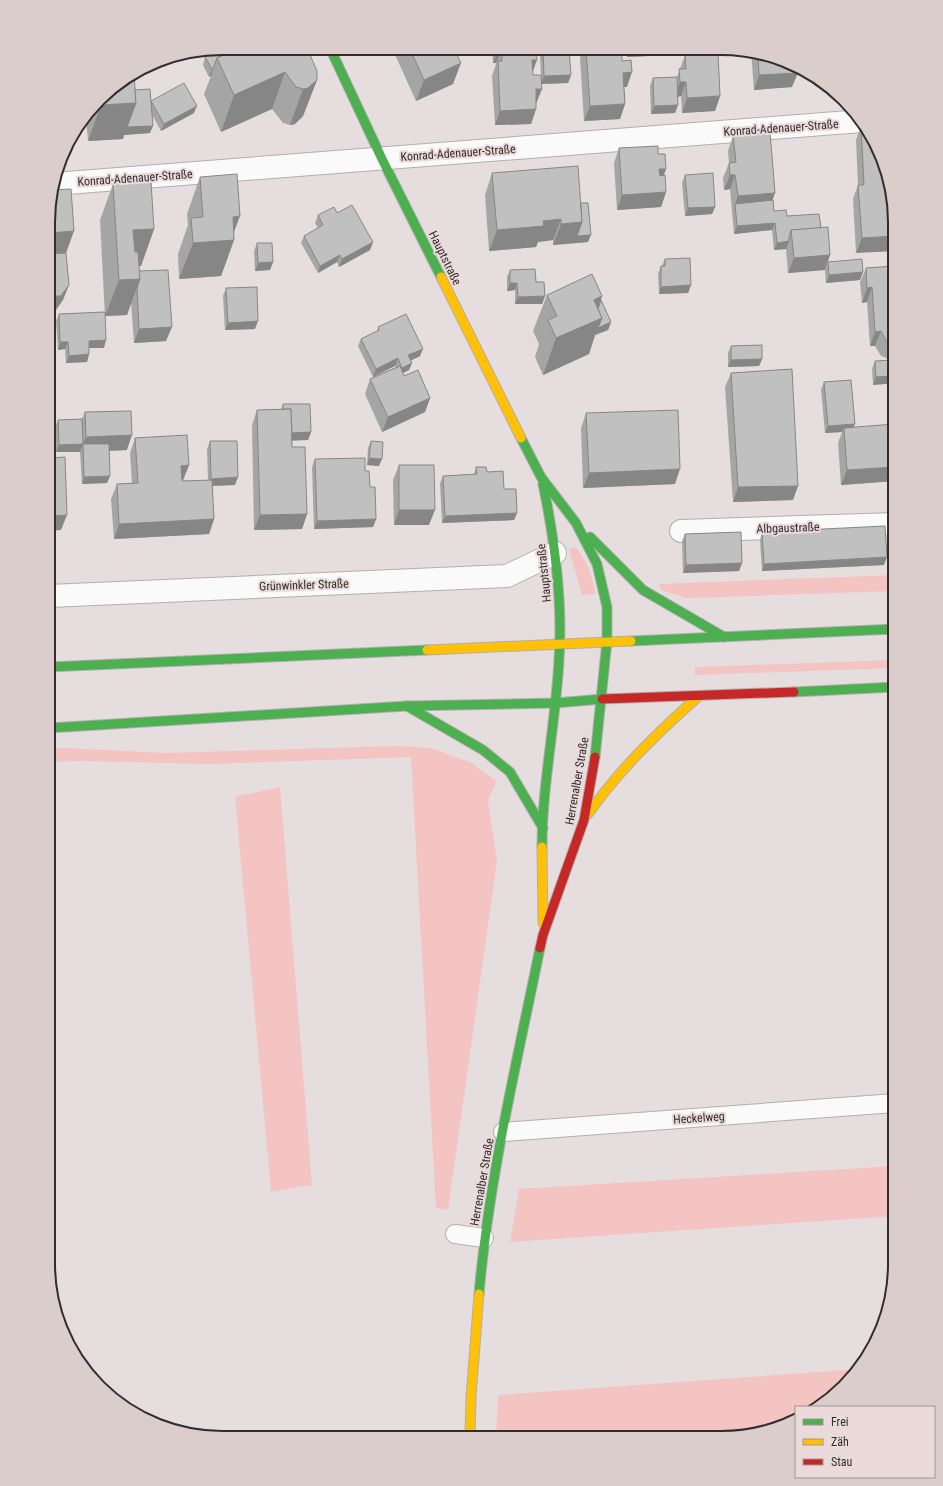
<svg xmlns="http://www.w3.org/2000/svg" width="943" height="1486" font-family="'Roboto Condensed',sans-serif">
<rect width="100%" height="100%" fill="#e6dede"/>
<g fill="#f3c4c2">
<path d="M576,547L588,566L596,594L582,595L569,549Z"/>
<path d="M895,575V591L687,598L661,590L659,584Z"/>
<path d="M895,660V668L695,675V667Z"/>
<path d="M397,746L431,748L472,763L496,781L488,801L497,861L448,1210L436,1208L411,757L211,764L82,761L49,762V748H66L166,753Z"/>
<path d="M280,787L312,1185L271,1192L235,797Z"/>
<path d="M895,1166V1216L510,1242L519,1189Z"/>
<path d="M860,1369L827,1402L819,1407H796V1420L788,1425L722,1438L496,1437L498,1395Z"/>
</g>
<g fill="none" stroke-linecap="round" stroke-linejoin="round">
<defs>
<g id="lane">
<path d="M503,1132L895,1103"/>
<path d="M455,1234L484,1238"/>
</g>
<g id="street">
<path d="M54,184L862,121"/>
<path d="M681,531L895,524"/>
<path d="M49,596L507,576L555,553"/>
</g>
<g id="fast">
<path d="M330,48L382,159L441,277"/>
<path d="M521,438L541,477L576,523L597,564L607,607V641L595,757"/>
<path d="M590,537L643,590L724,637"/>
<path d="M631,641L895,629"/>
<path d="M49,667L427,650"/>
<path d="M794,692L895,687"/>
<path d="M407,706L483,750L510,772L543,828"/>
<path d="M49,728L407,706L556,703L602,699"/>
<path d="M542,847C542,784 556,722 559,659C563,600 555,542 543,484"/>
<path d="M479,1294C489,1177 517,1062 540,948"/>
</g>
<g id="slow">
<path d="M441,277L521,438"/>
<path d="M427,650L631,641"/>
<path d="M588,814C620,769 658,732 699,696"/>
<path d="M542,847L543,923"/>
<path d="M470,1437L471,1397L479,1294"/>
</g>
<g id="jam">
<path d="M602,699L794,692"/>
<path d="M540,948L543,935L584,820L595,757"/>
</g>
</defs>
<use href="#lane" stroke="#b4aeae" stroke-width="20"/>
<use href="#street" stroke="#b4aeae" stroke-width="24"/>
<use href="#fast" stroke="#b4aeae" stroke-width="11"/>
<use href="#slow" stroke="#b4aeae" stroke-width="11"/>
<use href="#jam" stroke="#b4aeae" stroke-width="11"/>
<use href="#lane" stroke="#fbfafa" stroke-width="18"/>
<use href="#street" stroke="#fbfafa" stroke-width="22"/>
<use href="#fast" stroke="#4caf50" stroke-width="9"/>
<use href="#slow" stroke="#ffc107" stroke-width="9"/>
<use href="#jam" stroke="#c62828" stroke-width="9"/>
</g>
<g fill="#a6a5a6">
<path d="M392,48L460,49L459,52L456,53L453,84L416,101Z"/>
<path d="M492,49H536L533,71V75H541L540,56L543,49L571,75L568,83L541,84L536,104V109L531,124L495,125L492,76L496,64V63H493Z"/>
<path d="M583,49H622V61L627,87H624L625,104L620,119L584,121L580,57Z"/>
<path d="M626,49H651L648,56L627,57Z"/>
<path d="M232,51L317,80L303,116L295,124L290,125L283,123L272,109L221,132L204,94L211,76L209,77L203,65L205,57Z"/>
<path d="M751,51L788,61L792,87L754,90Z"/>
<path d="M685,55L720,96L715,111L682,113L681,96L678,97V105L675,113L651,114L650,86L653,78L677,77Z"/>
<path d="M135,90L151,101L194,113L161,131L152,115L150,133L124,135L123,139L88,141L86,118L107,91Z"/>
<path d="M861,125L895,222L856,253L853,199L858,185L856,140Z"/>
<path d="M733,136L773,200L774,211L787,216L821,228L830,255L825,270L788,273L786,249L774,250L772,230L734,234L730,189L724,190L723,178L729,163L728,151Z"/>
<path d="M619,148L658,154L666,192L661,207L617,210L614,163Z"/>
<path d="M492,173L581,203L588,242L553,245V240L538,242L536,247L489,251L485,195Z"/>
<path d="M685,175L715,207L712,214L685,216L682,183Z"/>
<path d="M200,177L234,233V240L221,276L179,279L178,254L188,225L187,214Z"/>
<path d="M113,184L154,229L141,266H139V271L166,341L134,343L131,302L127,315L105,316L100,220Z"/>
<path d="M337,213L373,242L370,250L339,267L337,262L318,273L301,243L304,236L318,228L315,223L318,215Z"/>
<path d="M257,243L273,262L270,270L255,271L254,251Z"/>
<path d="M665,259L691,285L688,293L659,294L658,274L661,266H662Z"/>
<path d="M828,262L863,272L860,280L826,283L825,270Z"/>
<path d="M895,266V355L889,359L881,356L875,346H870L867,302L862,303L860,282L866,268Z"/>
<path d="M510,270L536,282L545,296L542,304H515V290L507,291V277Z"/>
<path d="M226,288L255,329L225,330L223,296Z"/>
<path d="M547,295L602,296L601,300L611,322L608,330L595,335L589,354L543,375L535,357L539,344L533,331Z"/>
<path d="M59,314L104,348H89V354L87,362L66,363L65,349L58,350L56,321Z"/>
<path d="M378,327L420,356L411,360L412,363L409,370L403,373L404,376L430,398L425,412L382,432L365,394L370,379L396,367L395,366L373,377L358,346L361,339L377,332Z"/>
<path d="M731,346L762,359L759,366L728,367V353Z"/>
<path d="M895,360V383L873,385L872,369L875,361Z"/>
<path d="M731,373L793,500L733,502L725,387Z"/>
<path d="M824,382L854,427L895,424V481L841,485L838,443L842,432L825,433L821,389Z"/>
<path d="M283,404L311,432L308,440H292V447L307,514L302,529L254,530L252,425L257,410L281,409Z"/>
<path d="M85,412L127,450L109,451L107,483L82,484L80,452H56L55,427L58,420L82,419Z"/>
<path d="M586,413L675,484L583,488L581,428Z"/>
<path d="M135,438L189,465L183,480H182V481L208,480L207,449L210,441L235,485L212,486L214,519L209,534L114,539L111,499L117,484L132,483L130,453Z"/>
<path d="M371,441L379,466L367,465L368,448Z"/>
<path d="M315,459L365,471L370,487L376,519L373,527L314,529L312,467Z"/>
<path d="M399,465L429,525H394L393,480Z"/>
<path d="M476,467L487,472L504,489L517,513L514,520L442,523L440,483L443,476L474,474Z"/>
<path d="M762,532L884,565L762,571L760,540Z"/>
<path d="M685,534L742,563L739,571L683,573L682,541Z"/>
</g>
<g fill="#878687">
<path d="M446,49H460L459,52L441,60Z"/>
<path d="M498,49H502L496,63H493Z"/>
<path d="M629,49H651L648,56L627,57Z"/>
<path d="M532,60H537L532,74Z"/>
<path d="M461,63L453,84L416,101L424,80Z"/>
<path d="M212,69H213L211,76L209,77Z"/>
<path d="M285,72L272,109L221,132L234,95Z"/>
<path d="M632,72L627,87H618L623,73Z"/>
<path d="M798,73L792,87L754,90L759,75Z"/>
<path d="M571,75L568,83L541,84L544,76Z"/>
<path d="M317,80L303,116L295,124L290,125L303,89Z"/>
<path d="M680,82H686L681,96L674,97Z"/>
<path d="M536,89H542L536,104Z"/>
<path d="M720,96L715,111L682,113L687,98Z"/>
<path d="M136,103L153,126L150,133L124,135L123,139L88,141L101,105Z"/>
<path d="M625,104L620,119L584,121L590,106Z"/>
<path d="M678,105L675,113L651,114L654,106Z"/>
<path d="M197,106L194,113L161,131L164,124Z"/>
<path d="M536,109L531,124L495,125L500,111Z"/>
<path d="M659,169H666L661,184Z"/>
<path d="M730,175H735L730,189L724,190Z"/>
<path d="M666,192L661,207L617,210L622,195Z"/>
<path d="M775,193L770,208L735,204L738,196Z"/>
<path d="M715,207L712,214L685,216L688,208Z"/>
<path d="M240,216L231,240H234L221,276L179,279L193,243L233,217Z"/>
<path d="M561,219L553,240L538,242L536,247L489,251L497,230L543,221Z"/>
<path d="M582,222L591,235L588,242L553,245L561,224Z"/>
<path d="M775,223L772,230L734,234L737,226Z"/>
<path d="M154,229L141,266H120L133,230Z"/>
<path d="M74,231L61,267L49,268V233Z"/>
<path d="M895,236V251L856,253L862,238Z"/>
<path d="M789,241L786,249L774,250L777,243Z"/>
<path d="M373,242L370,250L339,267L342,259Z"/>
<path d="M340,255L337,262L318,273L320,266Z"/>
<path d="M830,255L825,270L788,273L794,258Z"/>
<path d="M273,262L270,270L255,271L258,263Z"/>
<path d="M863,272L860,280L826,283L829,275Z"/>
<path d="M140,279L127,315L105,316L119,280Z"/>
<path d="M510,283H517L515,290L507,291Z"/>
<path d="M69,285L63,300L56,310L49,311V296Z"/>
<path d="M691,285L688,293L659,294L661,287Z"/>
<path d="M872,287L867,302L862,303L867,288Z"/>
<path d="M545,296L542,304H515L518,297Z"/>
<path d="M602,296L593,322L602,318L611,322L608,330L595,335L589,354L543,375L556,338L594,300Z"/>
<path d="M258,321L255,329L225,330L228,323Z"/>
<path d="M172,327L166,341L134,343L139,329Z"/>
<path d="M881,331L875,346H870L875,332Z"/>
<path d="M106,340L104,348H86L89,341Z"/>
<path d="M60,342H68L65,349L58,350Z"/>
<path d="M895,343V355L889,359L894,344Z"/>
<path d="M423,349L420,356L406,363L408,355Z"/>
<path d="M89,354L87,362L66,363L69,356Z"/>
<path d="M398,358L395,366L373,377L376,369Z"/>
<path d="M762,359L759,366L728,367L731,360Z"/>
<path d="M412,363L409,370L399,375L402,368Z"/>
<path d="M895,376V383L873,385L876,377Z"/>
<path d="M430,398L425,412L382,432L388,417Z"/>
<path d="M855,424L852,431L844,428L842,432L825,433L828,426Z"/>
<path d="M311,432L308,440L286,441L289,433Z"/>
<path d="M132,435L127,450L83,452V444L86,437Z"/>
<path d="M83,444L80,452H56L59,445Z"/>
<path d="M369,458L382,459L379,466L367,465Z"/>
<path d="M189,465L183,480L176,481L181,466Z"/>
<path d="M895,467V481L841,485L847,470Z"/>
<path d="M680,469L675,484L583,488L589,473Z"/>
<path d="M110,476L107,483L82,484L84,477Z"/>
<path d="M238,477L235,485L209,486L211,479Z"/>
<path d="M798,486L793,500L733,502L738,487Z"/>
<path d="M399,510H435L429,525H394Z"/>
<path d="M517,513L514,520L442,523L445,516Z"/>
<path d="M307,514L302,529L254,530L260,515Z"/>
<path d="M67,515L61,530L49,531V516Z"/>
<path d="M214,519L209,534L114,539L119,524Z"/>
<path d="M376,519L373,527L314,529L317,521Z"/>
<path d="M887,557L884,565L762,571L764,564Z"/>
<path d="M742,563L739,571L683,573L686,565Z"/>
</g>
<g fill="#c1c0c1" stroke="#878687">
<path d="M223,48H230L232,51L217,58L213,69H212L205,57Z"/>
<path d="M239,48H307L317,71V80L308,88L303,89L296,87L285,72L234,95L217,58Z"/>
<path d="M410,49H454L461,63L424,80Z"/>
<path d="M502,49H536L537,60H532L533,75H541L542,89H536V109L500,111L498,61H502Z"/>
<path d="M543,49H569L571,75L544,76Z"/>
<path d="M586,49H622V61L631,60L632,72L623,73L625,104L590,106Z"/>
<path d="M718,53L720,96L687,98L686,82H680L679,69H686L685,55Z"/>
<path d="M758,53L788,61L797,67L798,73L759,75Z"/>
<path d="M134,74L136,103L101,105V99L107,91Z"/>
<path d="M677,77L678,105L654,106L653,78Z"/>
<path d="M184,83L197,106L164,124L151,101Z"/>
<path d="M150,89L153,126L127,127L136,103L135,90Z"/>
<path d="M861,125H864L882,155L895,222V236L862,238L858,185H864Z"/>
<path d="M770,132L775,193L738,196L735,175H730L729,163L736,162L733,136Z"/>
<path d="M658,146V154H665L666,169H659L660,176L665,175L666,192L622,195L619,148Z"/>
<path d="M578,166L582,222L561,224V219L543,221L544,226L497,230L492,173Z"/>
<path d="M713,173L715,207L688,208L685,175Z"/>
<path d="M237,174L240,216L233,217L234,240L193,243L191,218L203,217L200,177Z"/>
<path d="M151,182L154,229L133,230L135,252H138L140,279L119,280L113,184Z"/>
<path d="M71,189L74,231L49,233V199L52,190Z"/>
<path d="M773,200L774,211L786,210L787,216L819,214L821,228L791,230L789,237V241L777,243L775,223L737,226L735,204Z"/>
<path d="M581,203H588L591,235L577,236L582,222Z"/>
<path d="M352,205L373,242L342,259L340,255L320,266L304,236L323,225L318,215L334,207L337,213Z"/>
<path d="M828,227L830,255L794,258L791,230Z"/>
<path d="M257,243H272L273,262L258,263Z"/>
<path d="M66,253L69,285L61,296H49V254Z"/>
<path d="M690,258L691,285L661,287V266H665V259Z"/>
<path d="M862,259L863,272L829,275L828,262Z"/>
<path d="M895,266V343L894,344L886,341L881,331L875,332L872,287L867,288L866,268Z"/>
<path d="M535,269L536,282H544L545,296L518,297L517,283H510V270Z"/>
<path d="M168,270L172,327L139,329L137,288L140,279L139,271Z"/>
<path d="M592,274L602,296L594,300L602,318L556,338L548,320L557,316L547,295Z"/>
<path d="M257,287L258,321L228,323L226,288Z"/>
<path d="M601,300L611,322L598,328L602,318L598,309Z"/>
<path d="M105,312L106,340L89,341V354L69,356L68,342H60L59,314Z"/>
<path d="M406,314L423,349L408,355L412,363L402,368L398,358L376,369L361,339L379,330L378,327Z"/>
<path d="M762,345V359L731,360V346Z"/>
<path d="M895,360V376L876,377L875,361Z"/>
<path d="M400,366L404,376L418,370L430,398L388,417L370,379Z"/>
<path d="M792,369L798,486L738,487L731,373Z"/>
<path d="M851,380L855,424L828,426L824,382Z"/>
<path d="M283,404H310L311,432L292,433L291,409H283Z"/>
<path d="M291,409L292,447H305L307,514L260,515L257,410Z"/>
<path d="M678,410L680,469L589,473L586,413Z"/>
<path d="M131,411L132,435L86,437L85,412Z"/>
<path d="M82,419L83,444H109L110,476L84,477L83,444L59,445L58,420Z"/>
<path d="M895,424V467L847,470L844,428Z"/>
<path d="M187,435L189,465L181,466L182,481L212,480L214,519L119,524L117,484L138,483L135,438Z"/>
<path d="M210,441H237L238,477L211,479Z"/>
<path d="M371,441L383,442L382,459L369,458Z"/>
<path d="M65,457L67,515L49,516V458Z"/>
<path d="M365,458V471H369L370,487H375L376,519L317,521L315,459Z"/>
<path d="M399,465H434L435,510H399Z"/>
<path d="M476,467H486L487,472L503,471L504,489H516L517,513L445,516L443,476L477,474Z"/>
<path d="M885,526L887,557L764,564L762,532Z"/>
<path d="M741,532L742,563L686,565L685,534Z"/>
</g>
<g text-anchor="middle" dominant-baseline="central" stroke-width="4" stroke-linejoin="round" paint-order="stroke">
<g font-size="12" fill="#322d2c" stroke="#eadbda">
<text transform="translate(781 128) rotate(-4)">Konrad-Adenauer-Straße</text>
<text transform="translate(458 153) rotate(-4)">Konrad-Adenauer-Straße</text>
<text transform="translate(135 178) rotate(-4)">Konrad-Adenauer-Straße</text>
<text transform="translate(445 258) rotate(64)">Hauptstraße</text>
<text transform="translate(788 528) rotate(-2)">Albgaustraße</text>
<text transform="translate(544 573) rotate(-96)">Hauptstraße</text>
<text transform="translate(304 585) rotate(-2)">Grünwinkler Straße</text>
<text transform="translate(577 781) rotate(-80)">Herrenalber Straße</text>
<text transform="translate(699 1118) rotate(-4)">Heckelweg</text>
<text transform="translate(482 1182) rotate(-80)">Herrenalber Straße</text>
</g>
</g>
<path d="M0 0H943V1486H0ZM222 55H721A167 167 0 0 1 888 222V1264A167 167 0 0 1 721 1431H222A167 167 0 0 1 55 1264V222A167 167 0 0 1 222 55Z" fill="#dbcdcc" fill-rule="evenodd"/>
<path fill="none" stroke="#322d2c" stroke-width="2" d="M222 55H721A167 167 0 0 1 888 222V1264A167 167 0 0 1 721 1431H222A167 167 0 0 1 55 1264V222A167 167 0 0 1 222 55Z"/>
<rect x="795" y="1406" width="140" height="72" fill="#eadbda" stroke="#a09594"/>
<rect x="803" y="1419" width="20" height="6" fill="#4caf50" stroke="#a09594"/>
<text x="831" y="1426" font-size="12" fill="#322d2c">Frei</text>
<rect x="803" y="1439" width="20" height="6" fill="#ffc107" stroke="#a09594"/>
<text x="831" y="1446" font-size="12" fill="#322d2c">Zäh</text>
<rect x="803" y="1459" width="20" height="6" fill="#c62828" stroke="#a09594"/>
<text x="831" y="1466" font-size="12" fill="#322d2c">Stau</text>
</svg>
